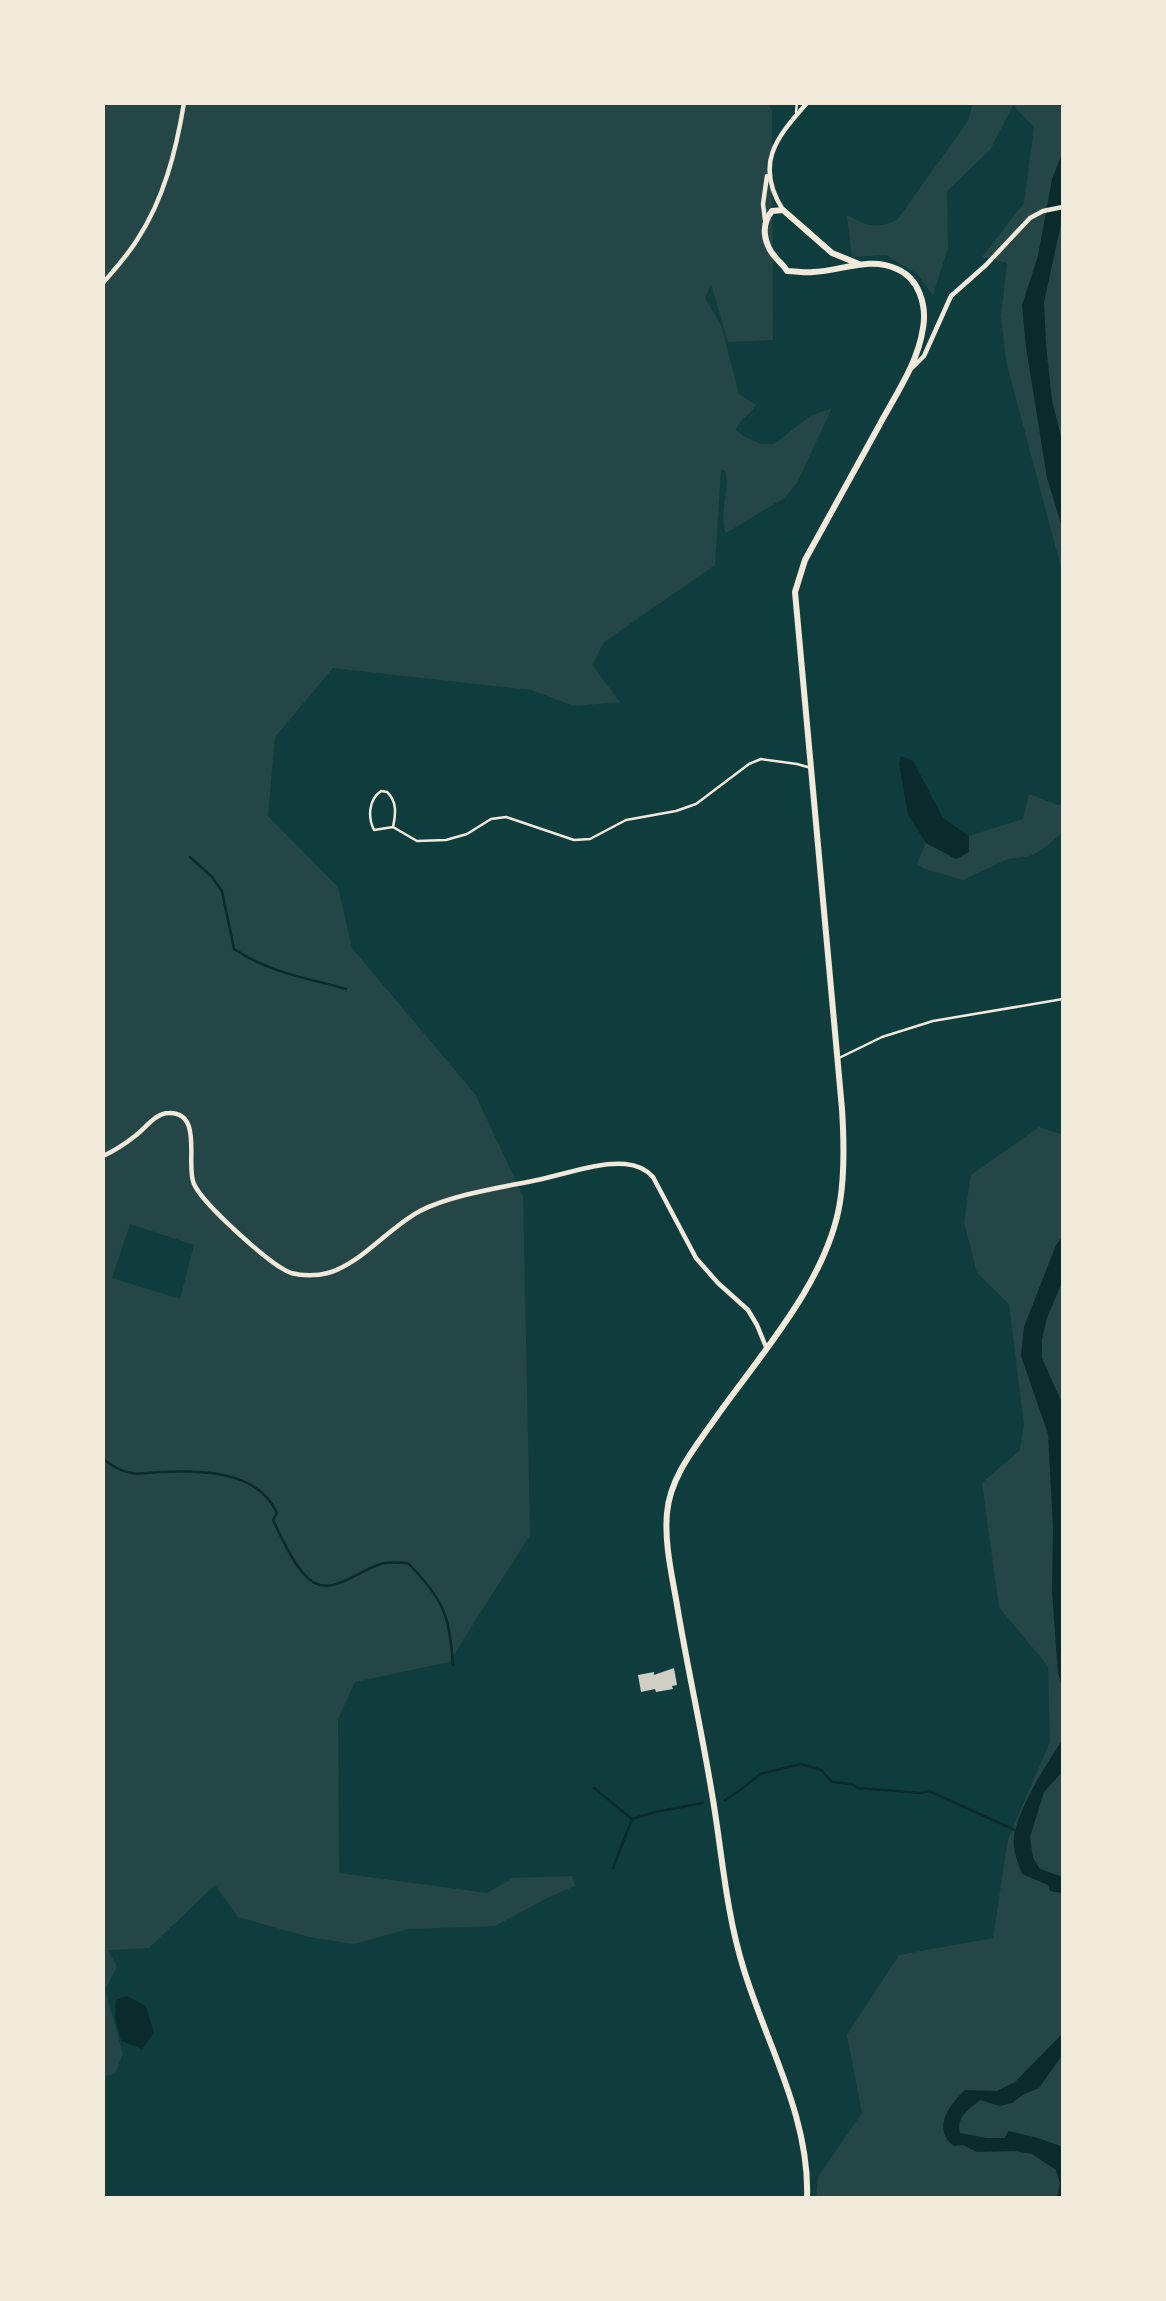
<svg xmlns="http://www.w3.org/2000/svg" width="1166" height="2301" font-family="'Work Sans',sans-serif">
<rect width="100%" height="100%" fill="#0f3d3e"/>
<g fill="#244646" fill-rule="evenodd">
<path d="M103,103H767L772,110L773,340L728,342L711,284L705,298L721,325L739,394L756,405C750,415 740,418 736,430L745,437L761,444H774L810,416L832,408L797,483L784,498L726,533C718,512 731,490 725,470H721L715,565L604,642L592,665L620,702L574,706L531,690L333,668L275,737L268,816L338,887L352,948L475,1094L523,1196L530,1535L449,1662L355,1682L338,1719L339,1873L487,1893L513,1878L572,1876L575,1886L547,1898L495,1926L408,1929L354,1944L309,1937L238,1917L215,1885L149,1948L108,1950L117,1967L105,1989L123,2054L115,2074L103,2076ZM130,1224L194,1245L180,1299L112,1278Z"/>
<path d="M973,103H1063V575L1006,361L1001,316L1007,263L982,257L1024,203L1034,127L1013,105L990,150L947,191L948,248L933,295L917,274L886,255L852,257L847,215C868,226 874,230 897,220L968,121Z"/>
<path d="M1029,794L1058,805L1063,804V832L1043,849L1030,856L1008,859L963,880L925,869L917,864L926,843L956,859L969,852V836L1023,819Z"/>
<path d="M1039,1127L1063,1135V2198H816L818,2177L862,2113L847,2035L899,1955L993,1938L1008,1839L1050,1742L1048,1666L999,1607L982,1483L1020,1450L1024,1425L1009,1304L977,1273L964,1222L971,1175Z"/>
</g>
<g fill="#0a2a2b">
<path d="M1063,151V199L1061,203L1063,215L1044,302L1046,345L1052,401L1063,444V530L1047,478L1026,347L1022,305L1038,256L1052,179Z"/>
<path d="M901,756L913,761L943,818L969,836V852L956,859L926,843L908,815L899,764Z"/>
<path d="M1063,1236V1280L1047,1318L1042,1339V1358L1063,1405V1689L1058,1673L1052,1592L1053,1527L1048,1434L1021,1356L1024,1327L1056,1245Z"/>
<path d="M1063,1739V1771L1044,1792L1030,1837L1033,1858L1040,1869L1063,1877V1893L1050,1891L1048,1885L1022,1874C1018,1863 1012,1849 1014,1837C1017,1810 1047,1763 1063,1739Z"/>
<path d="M127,1996L146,2006L154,2033L142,2049L121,2041L115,2016L116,2000Z"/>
<path d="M1063,2033V2054L1039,2088L1024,2094L1012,2103L1000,2106L980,2100C969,2109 956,2117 960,2133L986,2138H1005L1008,2131L1038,2138L1063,2147V2198H1057L1060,2183L1056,2170L1032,2154L1014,2151L977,2152L963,2145L954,2146C931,2129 950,2104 965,2090L997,2091L1015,2082Z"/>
</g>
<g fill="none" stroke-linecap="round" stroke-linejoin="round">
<g stroke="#0a2a2b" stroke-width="2.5">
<path d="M190,857L212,877L222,891L234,949C268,972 306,978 346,989"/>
<path d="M103,1458C109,1465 123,1472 132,1473C141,1475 151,1472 159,1472C200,1470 258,1470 277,1513L273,1520C282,1538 290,1558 303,1573C327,1603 353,1572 381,1564C389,1561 400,1563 408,1563C443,1599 450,1615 453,1665"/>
<path d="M594,1788L632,1819"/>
<path d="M725,1800L738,1792L760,1774L801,1764L821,1770L832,1782L852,1784L858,1788L921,1793L929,1791L1017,1831"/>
<path d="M613,1868L632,1819L655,1812L703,1803"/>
</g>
</g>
<path fill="#cfcfc3" d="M674,1668L677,1685L672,1686L673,1689L656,1692L655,1689L641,1692L638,1675L654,1672V1675Z"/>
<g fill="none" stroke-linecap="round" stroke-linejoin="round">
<g stroke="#f1e9da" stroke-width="2.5">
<path d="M796,112L797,103"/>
<path d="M393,827L374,830C368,818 368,800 381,791L387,792C397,801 396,814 393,827L417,841L446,840L467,834L491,819L506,817L574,840L590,839L626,820L676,811L696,804L749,764L761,759L797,764L811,768"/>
<path d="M837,1059L882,1037L933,1021L1063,999"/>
</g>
<g stroke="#f1e9da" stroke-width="4.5">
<path d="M783,210C754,164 776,138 807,103"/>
<path d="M765,220L763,204L767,176"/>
<path d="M103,283C115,269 127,256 137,240C164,199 176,151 184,103"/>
<path d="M912,368L924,356L951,296L986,265L1030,218L1043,211L1063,207"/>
<path d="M103,1156C114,1151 125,1144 135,1136C145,1129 155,1113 169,1113C204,1112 185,1166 194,1184C203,1204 270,1265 291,1273C302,1276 317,1276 328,1273C361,1264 388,1228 420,1211C453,1194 505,1187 542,1179C569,1173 598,1162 625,1164C637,1165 646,1169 653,1177L696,1258L718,1283L748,1310L757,1325L766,1347"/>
</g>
<path stroke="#f1e9da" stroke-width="6" d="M807,2198C810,2118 767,2045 744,1970C725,1910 722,1849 711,1788C701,1728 688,1670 678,1611C673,1579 664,1545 667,1513C670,1476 697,1445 717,1416C762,1353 828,1279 840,1202C845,1171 844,1140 842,1109L795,592L805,560C830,515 855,470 880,424C896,394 918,363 923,328C927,306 919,278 897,269C870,256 841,271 813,272C805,273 796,271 787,271C784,265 780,263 776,258C764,245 760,225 772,211L783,210L832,253L859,264"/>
</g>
<rect width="1166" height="2301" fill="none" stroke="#f1e9da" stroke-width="210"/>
</svg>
